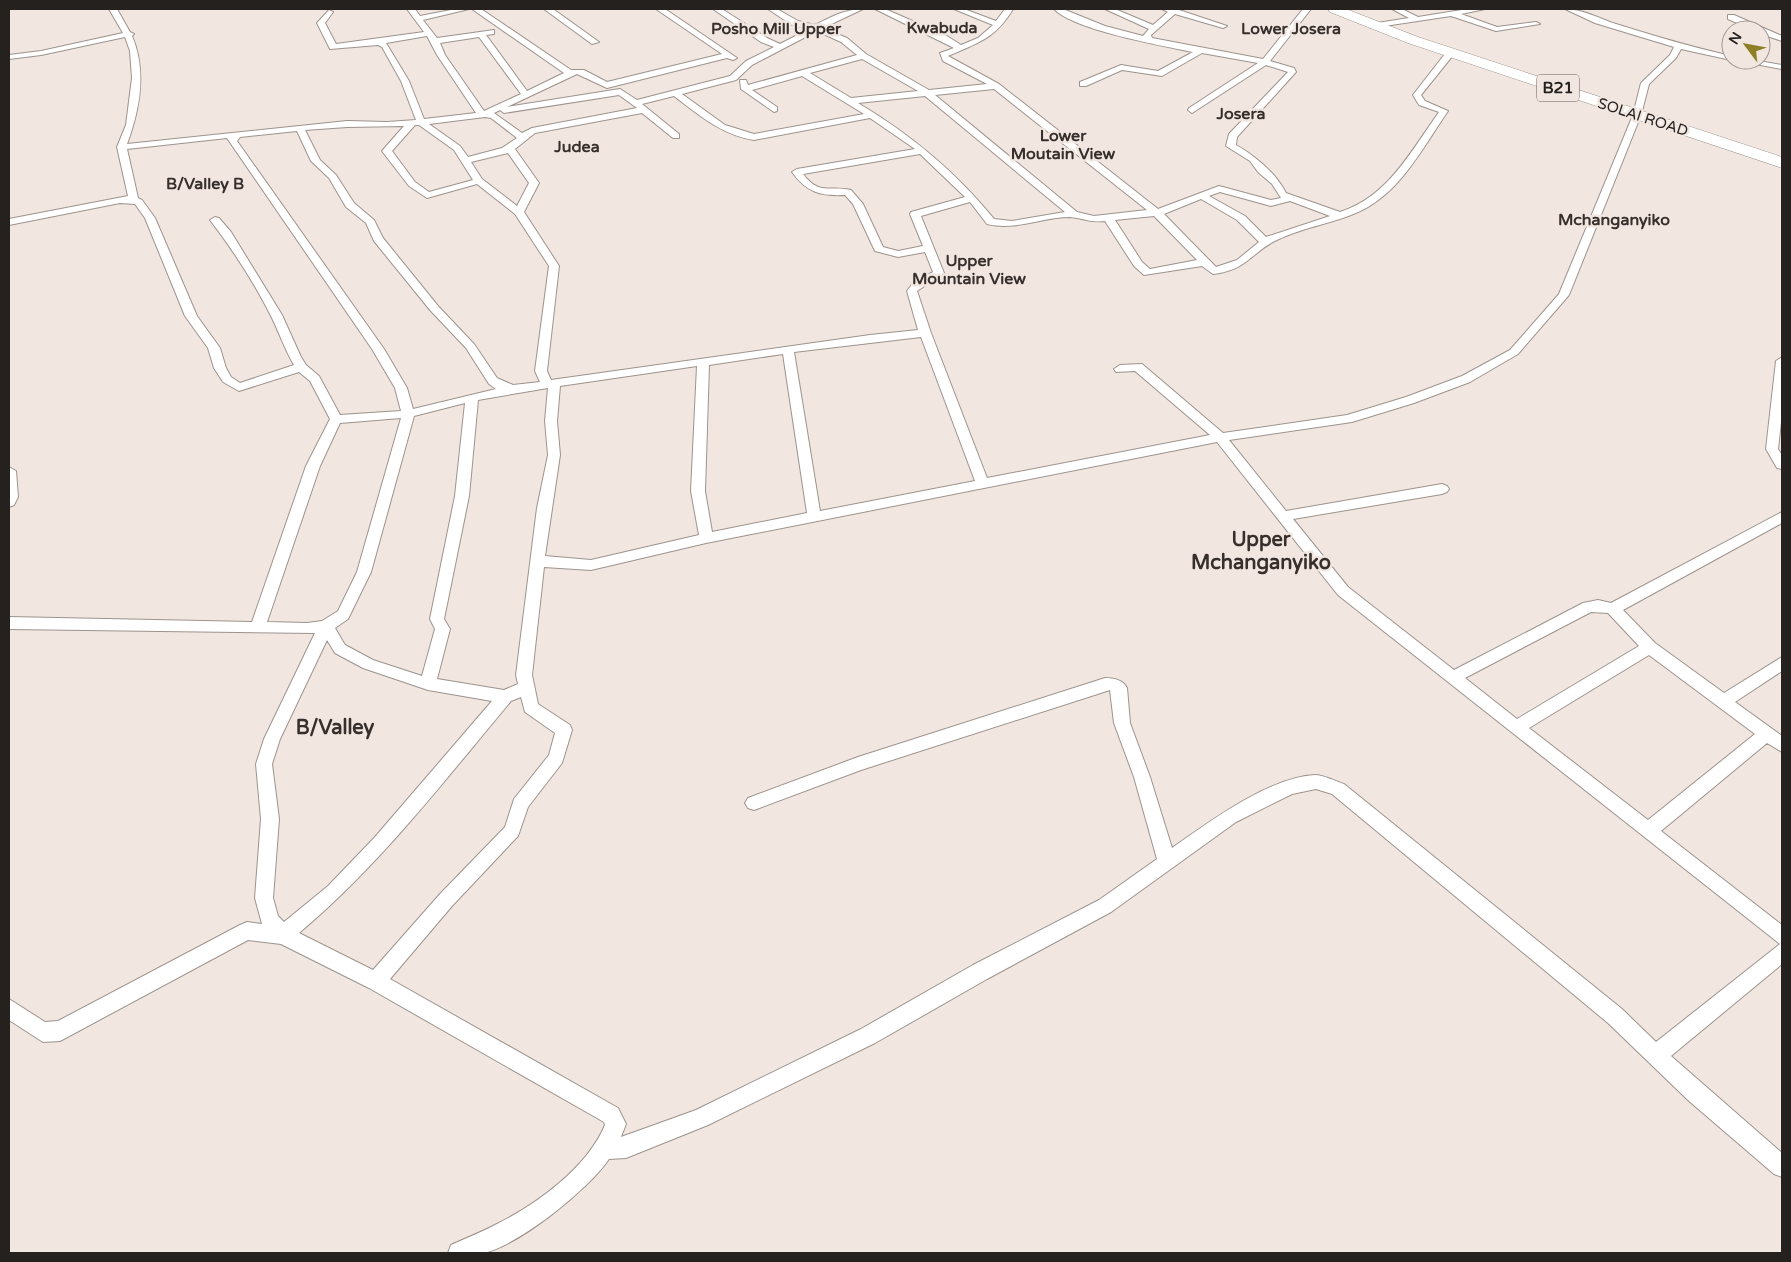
<svg xmlns="http://www.w3.org/2000/svg" width="1791" height="1262" font-family="'Varela Round',sans-serif">
<rect width="100%" height="100%" fill="#f1e6e0"/>
<g fill="none" stroke-linecap="round" stroke-linejoin="round">
<defs>
<g id="street">
<path d="M109,9H117L130,32L134,34L132,36C147,71 140,109 127,144L347,121L387,122L416,120L401,81L382,47L378,45L330,49L317,23L329,10L333,12L325,23L336,44L424,32L407,9H415L420,16L456,9H469L423,20L437,38L494,30V34L486,35L527,91L564,73L472,9H481L571,70H584L607,82L722,54L656,9H665L737,58L733,60L727,58L607,88L577,74L507,107L620,89L637,100L730,76L746,61L774,47L761,42L713,9H722L767,38L780,44L809,29L792,25L768,9H777L798,21L815,25C831,17 845,9 863,9L823,28L847,38L866,54L929,90L987,84L943,61L940,53L954,48L875,9H885L947,36L961,45L978,38L993,25L954,9H964L996,21L1005,9H1013C996,38 978,43 948,56L999,84L1158,209L1219,186L1271,200L1281,198L1272,184L1258,172L1250,161L1226,146L1229,134L1288,72L1266,65L1192,113L1188,110L1189,108L1258,63L1202,53L1162,76L1122,70L1086,86H1080V82L1121,65L1158,71L1193,52C1163,46 1074,30 1054,9H1063L1105,26L1143,36L1149,29L1105,9H1115L1153,25L1168,12L1162,9H1180L1179,10L1227,26L1223,28L1175,14L1151,35L1152,38L1263,59L1303,9H1311L1270,61L1294,68L1296,72L1237,137L1236,145C1255,156 1275,172 1286,193L1340,212C1388,197 1411,151 1439,112L1419,105L1413,95L1448,50H1454V54L1421,95L1425,101L1448,111C1421,150 1398,198 1351,215C1328,224 1302,228 1279,239C1251,251 1249,270 1213,274L1202,266L1144,275L1134,266L1105,221C1091,223 1082,218 1070,217C1042,217 1016,231 987,224L970,202L921,216L944,273L917,291L931,333L987,478L1210,435L1135,371L1116,372L1114,369L1120,365L1142,364L1223,433L1347,415L1406,397L1462,376L1510,350L1559,294L1633,115L1641,83L1670,55L1674,47L1595,23L1565,9C1583,9 1600,19 1616,24C1654,36 1692,47 1731,56L1733,60H1731L1681,49L1676,58L1649,84L1641,115L1569,295L1518,354L1470,382L1414,403L1352,422L1229,440L1286,511L1442,484L1447,486L1449,489L1447,492L1442,494L1293,519L1348,587L1454,670L1583,603L1598,600L1611,603L1782,512V523L1623,610L1655,643L1724,693L1782,657V671L1735,702L1782,736V752L1767,743L1661,831L1782,925V964L1671,1056L1782,1153V1177L1774,1174L1689,1101L1608,1023L1332,794L1316,789L1292,794L1236,822L1111,912L987,979L875,1043L708,1125L626,1158L609,1159C589,1189 518,1246 483,1253C472,1255 458,1254 448,1253L451,1245C466,1238 482,1232 497,1224C537,1204 587,1168 605,1125L604,1122L369,988L281,944L248,940L60,1041L43,1042L9,1020V999L45,1022L58,1021L240,925L247,922L262,924L255,898L261,819L256,764L264,739L315,633L9,629V617L252,622L306,466L330,419L310,381L299,372L239,391L223,382L214,368L208,348L185,316L145,218L135,204L120,203L9,225V219L128,196L117,147L126,125L132,78L130,51L125,37L41,55L9,59V55L41,51L123,33ZM817,31L841,42L857,55L748,85L746,80H740L741,89L774,112L777,111V107L752,90L802,76L864,114L754,134L725,125L682,94L736,80L752,65ZM427,36L437,55L476,113L424,119L409,81L386,43ZM479,37L521,94L484,111L445,55L440,43ZM862,59L918,91L851,98L810,73ZM994,89L1147,210L1094,216L1077,212L935,95ZM619,95L637,108L532,128L522,133L494,113L500,110L504,113ZM674,96C699,115 722,135 754,140L870,118L915,149L797,169L792,172C807,193 821,196 845,195L853,204L875,251L898,257L925,252L933,272L913,283L907,291L918,330L870,335L551,380L547,371L559,266L524,212L539,183L515,149L535,133L642,113L673,138H679V134L642,104ZM925,96L1065,212L1012,221L994,219C956,172 910,134 858,103ZM485,117L491,118L517,138L502,148L468,157L460,146L429,124ZM415,125H419L454,150L473,180L429,192L415,182L392,151ZM404,126L382,151L409,186L427,198L477,184L515,214L549,266L535,371L540,382L513,385L497,378L474,344L438,306L383,238L374,220L354,203L336,175L320,160L305,130L347,127ZM297,131L311,161L329,178L346,207L366,223L374,241L430,310L466,348L489,384L496,389L413,409L407,388L384,349L237,141L240,137ZM227,138L372,349L395,388L401,411L340,415L319,376L306,365L301,357L282,315L231,232L219,218L215,217L210,220C233,250 254,282 271,316C279,332 285,350 294,365L240,383L231,377L226,368L220,348L197,316L155,218L142,200L138,198L127,149ZM508,153L529,183L517,206L482,179L471,162ZM920,154L965,197L911,212L910,214L923,246L898,251L883,247L863,204L851,190C829,185 820,196 803,174ZM1220,192L1271,206L1290,201L1330,216L1266,237L1245,216L1209,196ZM1201,199L1237,220L1259,242L1237,260L1216,267L1164,214ZM1154,216L1197,260L1150,269L1142,262L1115,220ZM921,337L975,481L820,511L794,352ZM783,354L807,513L712,532L705,491L709,365ZM697,366L691,491L699,535L591,560L545,556L560,455L557,421L560,386ZM548,388L545,421L548,455L537,508L516,675L518,684L504,690L437,679L450,629L444,619L469,496L478,400ZM465,403L455,496L430,619L435,629L422,676L373,660L345,645L335,628L348,619L371,572L414,416ZM401,418L357,572L338,611L322,621L307,623L267,622L320,466L340,423ZM1217,442L1338,595L1780,944L1656,1042L1622,1009L1344,784C1335,781 1323,775 1315,775C1269,777 1208,823 1172,848L1150,777L1130,723L1127,688C1123,680 1114,678 1105,678L858,757L748,798L745,803L748,808L754,810L861,770L1110,690L1114,723L1134,777L1157,859L1099,900L973,965L861,1029L696,1110L621,1137L626,1124L618,1108L390,979L452,906L518,836L528,807L562,763L572,730L570,725L538,704L532,675L544,567L591,570L706,543ZM1591,612L1608,613L1639,646L1517,719L1465,678ZM327,640L335,653L363,668L428,690L492,701L375,837L328,886L284,922L278,916L273,898L279,819L272,764L280,739ZM1649,655L1755,734L1648,820L1529,728ZM521,697L525,712L555,733L549,755L514,799L505,827L440,894L373,970L299,933C380,865 443,782 511,701Z"/>
<path d="M544,9H553L599,42L592,44Z"/>
<path d="M1392,9H1402L1418,17L1468,9H1485L1461,14L1497,27L1536,22L1540,24L1496,31L1451,16L1371,28V24L1409,18Z"/>
<path d="M1728,15H1734L1782,36V41L1761,34V30H1753L1728,19Z"/>
<path d="M1734,60H1754L1782,65V69Z"/>
<path d="M1782,357V413L1778,449L1782,455V469L1777,468L1766,449L1776,361Z"/>
<path d="M9,467L16,471L18,497L14,505L9,507Z"/>
</g>
<path id="highway" d="M1328,9H1346L1418,37L1782,157V168L1408,43L1330,12Z"/>
</defs>
<use href="#street" stroke="#9d938d" stroke-width="2"/>
<use href="#highway" stroke="#9d938d" stroke-width="1"/>
<use href="#street" fill="#fff" fill-rule="evenodd"/>
<use href="#highway" fill="#fff" fill-rule="evenodd"/>
</g>
<g text-anchor="middle" dominant-baseline="central" stroke-width="5" stroke-linejoin="round" paint-order="stroke">
<g font-size="15" fill="#25211f" stroke="#f1e6e0">
<text transform="translate(1643 117) rotate(18)">SOLAI ROAD</text>
</g>
<g font-size="16" font-weight="bold" fill="#372f2b" stroke="#f1e6e0">
<text x="942" y="28">Kwabuda</text>
<text x="776" y="29">Posho Mill Upper</text>
<text x="1291" y="29">Lower Josera</text>
<text x="1241" y="114">Josera</text>
<text x="1063" y="136">Lower<tspan x="1063" dy="18">Moutain View</tspan></text>
<text x="577" y="147">Judea</text>
<text x="205" y="184">B/Valley B</text>
<text x="1614" y="220">Mchanganyiko</text>
<text x="969" y="261">Upper<tspan x="969" dy="18">Mountain View</tspan></text>
</g>
<rect fill="#f1e6e0" stroke="#625c59" stroke-width="1" x="1537" y="74.5" width="42" height="27" rx="4"/>
<g font-size="16" font-weight="bold" fill="#25211f">
<text x="1558" y="88">B21</text>
</g>
<g font-size="20" font-weight="bold" fill="#372f2b" stroke="#f1e6e0">
<text x="1261" y="540">Upper<tspan x="1261" dy="23">Mchanganyiko</tspan></text>
<text x="335" y="728">B/Valley</text>
</g>
</g>
<rect width="1791" height="1262" fill="none" stroke="#25211f" stroke-width="20"/>
<g transform="translate(1746 45) rotate(302)"><circle r="24" fill="#f1e6e0" stroke="#9f9793"/>
<path d="M0-4L9 19L0 12L-9 19Z" fill="#8e7f26"/>
<text y="-8" font-size="14" font-weight="bold" text-anchor="middle" fill="#25211f">N</text>
</g>
</svg>
